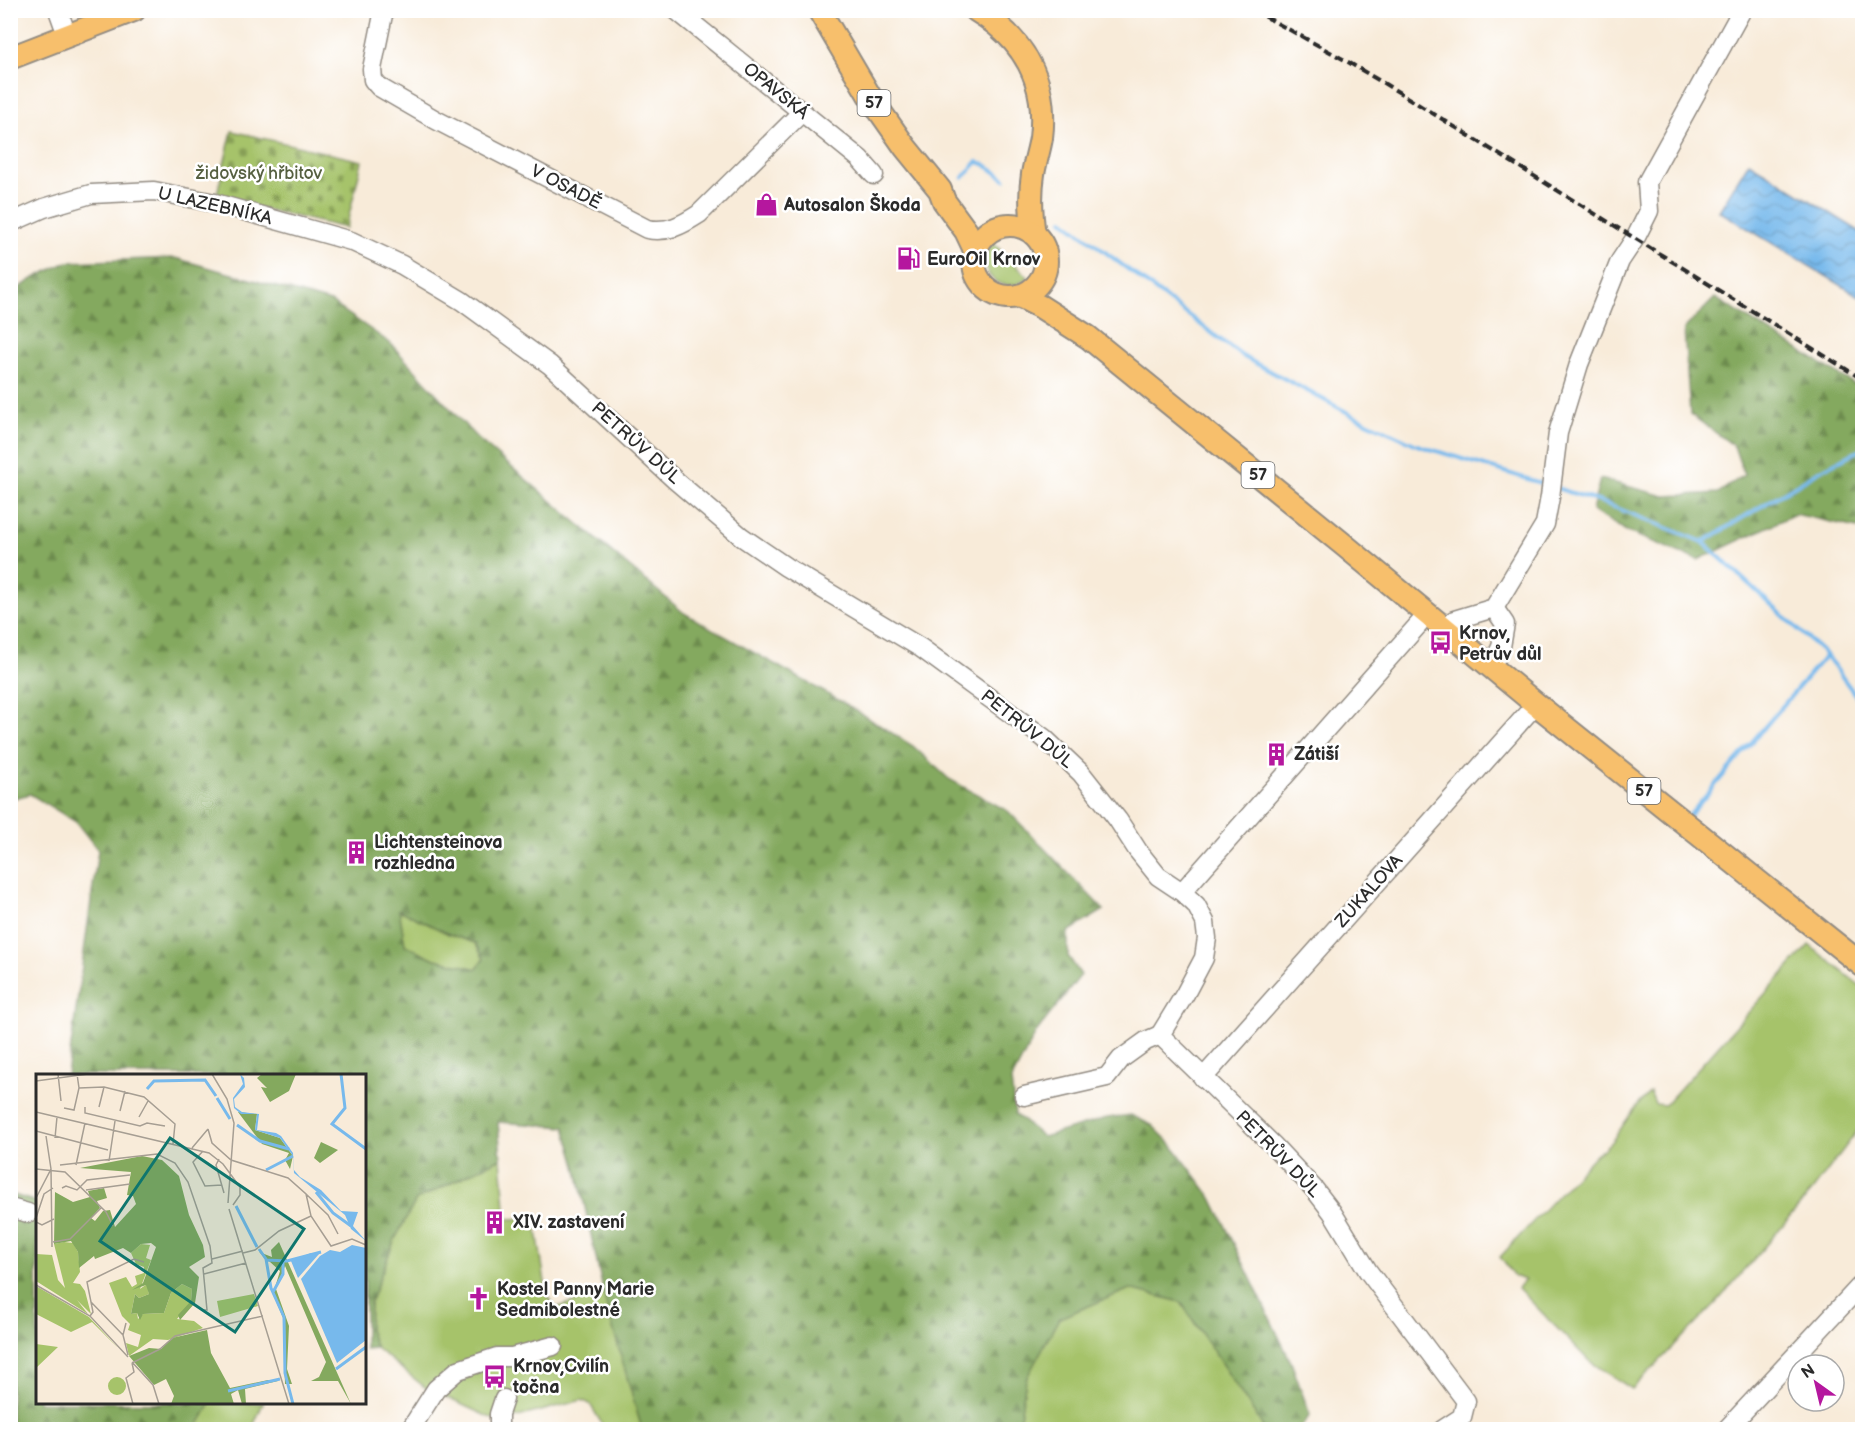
<svg xmlns="http://www.w3.org/2000/svg" width="1873" height="1440" font-family="'Balsamiq Sans',sans-serif">
<defs>
<pattern id="forest-firs" width="22" height="20" patternUnits="userSpaceOnUse" patternTransform="scale(1.5)"><rect width="22" height="20" fill="#84a95e"/><path d="M5 1l3.5 6h-7zM16 11l3.5 6h-7z" fill="#6c8a4e"/></pattern>
<pattern id="cemetery-stones" width="16" height="16" patternUnits="userSpaceOnUse" patternTransform="scale(1.5)"><rect width="16" height="16" fill="#a6c36a"/><path d="M2 7V4a2 2 0 0 1 4 0v3zM10 15v-3a2 2 0 0 1 4 0v3z" fill="#879f57"/></pattern>
<pattern id="water-waves" width="16" height="10" patternUnits="userSpaceOnUse" patternTransform="scale(1.5)"><rect width="16" height="10" fill="#77b9ec"/><path d="M0 5q4-4 8 0t8 0" fill="none" stroke="#6297bf"/></pattern>
</defs>
<rect width="100%" height="100%" fill="#fff"/>
<filter id="ink" filterUnits="userSpaceOnUse"><feTurbulence type="fractalNoise" baseFrequency=".0167" numOctaves="2"/><feDisplacementMap in="SourceGraphic" scale="12" xChannelSelector="R" yChannelSelector="G"/><feConvolveMatrix kernelMatrix="1 2 1 2 8 2 1 2 1" color-interpolation-filters="sRGB"/></filter>
<filter id="wash" filterUnits="userSpaceOnUse"><feTurbulence type="fractalNoise" baseFrequency=".008" numOctaves="4" result="noise"/><feDisplacementMap in="SourceGraphic" scale="24" xChannelSelector="R" yChannelSelector="G"/><feGaussianBlur stdDeviation="1.35" result="paint"/><feColorMatrix in="noise" values="0 0 0 0 0 0 0 0 0 0 0 0 0 0 0 0 0 1.4 0 .05"/><feComposite in="paint" operator="in"/></filter>
<g filter="url(#wash)">
<rect width="100%" height="100%" fill="#f8ebd9"/>
<g fill="#a6c36a" stroke="#68774a" stroke-width="1.5">
<path d="M993,243L1028,277C1003,301 970,269 993,243Z"/>
<path d="M399,909L449,934L475,943L484,959L477,969L435,959L405,945Z"/>
<path d="M1809,945L1862,987V1125L1812,1191L1717,1302L1632,1389L1589,1361L1518,1288L1525,1280L1514,1276L1500,1257L1595,1155C1614,1143 1618,1131 1631,1114C1636,1106 1644,1099 1650,1092L1655,1104L1665,1105Z"/>
<path d="M501,1158L506,1219L535,1218L547,1295L556,1308L603,1292L642,1429H605L590,1404L582,1400L503,1421L495,1420L426,1388L376,1348L369,1330L370,1303L394,1241L416,1200Z"/>
<path d="M1130,1289L1181,1302L1263,1425L1262,1430H1018L1026,1379L1059,1318Z"/>
<path d="M211,1403H263L252,1429L196,1430Z"/>
</g>
<g fill="url(#forest-firs)" stroke="#586a44" stroke-width="1.5" fill-rule="evenodd">
<path d="M175,258L331,302L390,343L477,438L684,613L847,705L913,746L949,779L1008,811L1104,910L1068,932V956L1081,975L1037,1031L1011,1081L1015,1114L1043,1137L1107,1118L1131,1115L1152,1125L1173,1146L1212,1198L1291,1362L1310,1415L1300,1429H1262V1425L1181,1302L1130,1289L1059,1318L1026,1379L1018,1429H642L606,1304L576,1166L565,1127L498,1122L501,1158L416,1200L394,1241L370,1303L369,1330L376,1348L365,1349L364,1076L67,1075L98,850L76,822L30,794L11,799V293L36,277L67,262ZM399,910L449,934L475,943L484,959L477,969L435,959L405,945Z"/>
<path d="M1715,298L1862,389V529L1795,514L1698,560L1628,532L1592,511L1600,479L1665,496L1718,493L1744,475L1734,446L1690,414L1684,329Z"/>
<path d="M10,1194L37,1202L38,1402L211,1403L196,1429H11Z"/>
</g>
<path fill="url(#cemetery-stones)" stroke="#68774a" stroke-width="1.5" d="M232,131L362,161L346,228L216,198Z"/>
<path fill="url(#water-waves)" stroke="#51728c" stroke-width="1.5" d="M1749,162L1862,233V298L1719,211Z"/>
<g fill="none" stroke-linecap="round" stroke-linejoin="round">
<g stroke="#77b9ec" stroke-width="4">
<path d="M963,178L977,162L984,164L1005,179"/>
<path d="M1063,220L1242,356L1354,416L1417,445L1547,485"/>
<path d="M1556,488L1601,502L1703,542L1826,655L1862,704"/>
<path d="M1703,542L1819,471L1862,449"/>
<path d="M1688,817L1826,655"/>
</g>
</g>
</g>
<g filter="url(#ink)">
<g fill="none" stroke-linecap="round" stroke-linejoin="round">
<defs>
<g id="minor">
<path d="M58,10L67,35"/>
<path d="M384,10L372,69L373,80L379,87L436,120L647,229C668,233 682,225 699,214L802,112"/>
<path d="M676,10L860,159L874,175"/>
<path d="M10,223L44,208L91,194L154,191L215,203L351,241L402,265L462,301L550,365L675,480L742,537L786,567L921,648L1044,738L1081,773L1118,820L1138,851L1158,876L1182,892L1196,905L1205,922L1207,938L1204,958L1185,994L1160,1035L1273,1145L1315,1190L1332,1212L1368,1271L1466,1401L1462,1417L1442,1430"/>
<path d="M1444,629L1454,620L1494,608L1545,524L1550,497L1558,433L1579,364L1620,261L1636,237L1649,211L1647,182L1742,10"/>
<path d="M1491,668L1501,647L1505,624L1494,608"/>
<path d="M1182,892L1427,615"/>
<path d="M1203,1078L1536,704"/>
<path d="M1024,1096L1107,1077L1121,1059L1146,1041L1160,1035"/>
<path d="M10,1208L28,1213"/>
<path d="M410,1430L436,1389L458,1370L497,1357H512L553,1346"/>
<path d="M499,1430V1414L504,1399"/>
<path d="M1726,1430L1862,1284"/>
</g>
<g id="major">
<path d="M819,10L872,100L905,147L940,190L944,201L966,231L975,250"/>
<path d="M976,10C1024,39 1048,81 1041,138C1039,150 1035,162 1033,174C1030,193 1031,215 1034,234"/>
<path d="M10,58L134,10"/>
<circle cx="1010" cy="261" r="36"/>
<path d="M1019,296L1041,307L1088,337L1344,545L1536,704L1862,965"/>
</g>
</defs>
<use href="#minor" stroke="#928b82" stroke-width="21"/>
<use href="#major" stroke="#928b82" stroke-width="26"/>
<use href="#minor" stroke="#fff" stroke-width="18"/>
<use href="#major" stroke="#f7bf6c" stroke-width="22"/>
<path stroke="#2b2b2b" stroke-width="4" stroke-dasharray="9 4.5" stroke-linecap="butt" d="M1253,10L1343,59L1400,93L1862,379"/>
</g>
</g>
<defs>
<symbol id="shop-bare" viewBox="-9 -9 18 18"><path d="M-5-2.5h2.3a2.7 3.5 0 0 1 5.4 0H5L5.5 6h-11ZM-1.5-2.5h3a1.5 2.3 0 0 0-3 0Z" fill="#b5179e" stroke="#fff" stroke-width="2.5" paint-order="stroke"/></symbol>
<symbol id="fuel-bare" viewBox="-9 -9 18 18"><path d="M-5.5-6h7V0h2V4h1.3V-2.5L3-4.5l.8-.8L6-3V5H2.5V1h-1V6h-7ZM-4.2-4.7v3.2H.2V-4.7Z" fill="#b5179e" stroke="#fff" stroke-width="2.5" paint-order="stroke"/></symbol>
<symbol id="bus-bare" viewBox="-9 -9 18 18"><path d="M-5-6H5V4H4V6H2V4H-2V6H-4V4H-5ZM-3.5-4V0h7V-4ZM-3.5 1.2v1.5H-2V1.2ZM2 1.2v1.5H3.5V1.2Z" fill="#b5179e" stroke="#fff" stroke-width="2.5" paint-order="stroke"/></symbol>
<symbol id="building-bare" viewBox="-9 -9 18 18"><path d="M-4-6H4V6H1V3H-1V6H-4ZM-2.5-4.3h1.7v1.8h-1.7ZM.8-4.3h1.7v1.8H.8ZM-2.5-1h1.7V.8h-1.7ZM.8-1h1.7V.8H.8Z" fill="#b5179e" stroke="#fff" stroke-width="2.5" paint-order="stroke"/></symbol>
<symbol id="church-bare" viewBox="-9 -9 18 18"><path d="M-1.2-6h2.4v3.5h3.3v2.4h-3.3V6h-2.4V-.1h-3.3v-2.4h3.3Z" fill="#b5179e" stroke="#fff" stroke-width="2.5" paint-order="stroke"/></symbol>
</defs>
<g fill-rule="evenodd">
<use href="#shop-bare" x="750" y="188" width="33" height="33"/>
<use href="#fuel-bare" x="892" y="242" width="33" height="33"/>
<use href="#bus-bare" x="1424" y="626" width="33" height="33"/>
<use href="#building-bare" x="1260" y="738" width="33" height="33"/>
<use href="#building-bare" x="340" y="836" width="33" height="33"/>
<use href="#building-bare" x="478" y="1206" width="33" height="33"/>
<use href="#church-bare" x="462" y="1282" width="33" height="33"/>
<use href="#bus-bare" x="478" y="1360" width="33" height="33"/>
</g>
<g text-anchor="middle" dominant-baseline="central" stroke-width="5" stroke-linejoin="round" paint-order="stroke">
<g fill="#fff" stroke="#6b6b6b" stroke-width="1.5">
<rect x="857.5" y="90" width="33" height="26" rx="4.5"/>
<rect x="1241.5" y="462" width="33" height="26" rx="4.5"/>
<rect x="1627.5" y="778" width="33" height="26" rx="4.5"/>
</g>
<g font-size="16" font-weight="bold" fill="#2b2b2b">
<text x="874" y="103">57</text>
<text x="1258" y="475">57</text>
<text x="1644" y="791">57</text>
</g>
<g font-size="18" fill="#2b2b2b" stroke="#fff">
<text transform="translate(776 91) rotate(39)">OPAVSKÁ</text>
<text transform="translate(566 187) rotate(27)">V OSADĚ</text>
<text transform="translate(215 206) rotate(13)">U LAZEBNÍKA</text>
<text transform="translate(636 443) rotate(42)">PETRŮV DŮL</text>
<text transform="translate(1027 729) rotate(39)">PETRŮV DŮL</text>
<text transform="translate(1369 891) rotate(-48)">ZUKALOVA</text>
<text transform="translate(1278 1154) rotate(46)">PETRŮV DŮL</text>
</g>
<g font-size="18" fill="#566041" stroke="#fff">
<text x="259" y="173">židovský hřbitov</text>
</g>
<g font-size="18" font-weight="bold" fill="#2b2b2b" stroke="#fff" text-anchor="start">
<text x="784" y="205">Autosalon Škoda</text>
<text x="927" y="259">EuroOil Krnov</text>
<text x="1459" y="633">Krnov,<tspan x="1459" dy="21">Petrův důl</tspan></text>
<text x="1294" y="754">Zátiší</text>
<text x="374" y="842">Lichtensteinova<tspan x="374" dy="21">rozhledna</tspan></text>
<text x="513" y="1222">XIV. zastavení</text>
<text x="497" y="1289">Kostel Panny Marie<tspan x="497" dy="21">Sedmibolestné</tspan></text>
<text x="513" y="1366">Krnov,Cvilín<tspan x="513" dy="21">točna</tspan></text>
</g>
</g>
<g transform="translate(36 1074)">
<rect width="330" height="330" fill="#f8ebd9"/>
<path d="M28,168L37,169L42,178L44,198L37,209L44,210L49,217L55,240L41,226L52,240L0,207V180L16,181L22,206L29,214L18,170ZM105,170L114,171L110,184L115,186L104,215L111,210L113,220L103,224L99,220L95,240L101,239L102,245L107,240L128,239L135,219L146,210L156,215L155,228L141,245L158,247L167,254L132,266L117,265L93,282L90,269L102,273L105,261L92,256L94,250L86,242L73,209L90,203L96,213L101,210L99,202L108,199V193L100,190L95,179ZM0,212L53,243L82,274L56,248L35,258L0,240ZM218,220L222,232L184,243L181,227ZM0,270L22,273L0,294ZM72 312a9 9 0 1 1 18 0a9 9 0 1 1-18 0Z" fill="#a6c36a"/>
<path d="M226,0H260L253,17L234,28L225,13L231,14L221,4ZM202,38L221,40L219,56L244,64L257,82L254,95L249,86L253,79L226,70ZM285,68L302,76L284,89L278,84ZM106,82L126,86L143,102L153,141L167,171L169,183L153,193L163,203L159,229L144,246L142,241L155,227L156,215L146,210L135,219L128,239L107,240L104,246L101,239L95,240L99,220L103,224L113,220L110,211L96,216L107,209L120,173L115,169L105,170L95,179L87,174L59,185L58,182L43,194L42,178L35,167L18,170L19,118L37,128L54,123L52,117L68,114L71,124L61,127L64,134L55,144L59,147L67,137L74,136L79,153L100,130L97,122L91,121L95,98L44,94ZM243,168L315,330L302,307H275L283,303L290,288L249,192L240,215L253,252L251,295L256,310H249L247,244L237,220L244,197L223,178L236,183L235,176ZM171,256L175,279L194,314L232,306L242,307L209,315L210,330H206L202,316L195,320L198,330H135L138,322L130,305L118,311L93,282L113,274L125,275L136,264Z" fill="#84a95e"/>
<path d="M204,0L208,4L209,13L198,25L199,33L206,38L223,40L221,56L240,59L245,62L257,79L258,96L264,103L285,116L305,137L322,138L317,152L330,167L315,155L309,141L258,99L257,82L244,64L219,56L221,40H205L198,34L197,24L207,10ZM316,171L330,174V266L301,289L265,205L284,182L294,176L304,178ZM275,179L283,180L262,204L255,187Z" fill="#77b9ec"/>
<path fill="none" stroke="#77b9ec" stroke-width="3" d="M305,0L309,34L296,50L330,75M111,15L118,7L169,6L180,22M181,24L194,45M201,51L224,67L253,75M230,96L257,82M280,118L297,139L315,152M200,132L221,173M223,175L230,185L235,214L248,243L249,299L257,330M231,186L251,187L285,178M237,218L247,200V187M300,295L330,273M192,317L244,305"/>
<path fill="none" stroke="#a69e93" stroke-width="1.5" d="M22,0L25,27M176,0L191,25L198,49L192,129M0,7L52,0M43,14L68,13L108,23L139,50L137,70M49,33V39L104,52L111,49L129,52M63,33L68,13M28,34L38,36L43,14L41,0M84,37L89,17M0,38L173,79L187,90L204,113V121L197,131M103,43L112,27M172,55L176,69L195,86L252,104L270,120L275,142L295,172L316,165L330,171M0,57L72,76M19,64L21,43M156,74L172,55M167,77L157,88L169,112L186,111M183,85L180,91L188,119M73,87L79,47M24,91L121,80L139,89L152,108L174,172L176,189L167,194L171,236H165M40,91L49,49M0,95L29,98L70,138L77,152M15,95L16,173M26,114L30,112L41,116L51,106L94,101M50,116L94,110M270,120L292,141L302,160M0,124L15,95L10,62M193,135L253,330M0,144L8,120L17,114M0,148L6,151L18,145M17,168L34,165L65,134M207,179L219,176L243,157L275,142M176,185L207,177M168,200L210,189M0,211L54,242L92,283M55,228L87,261M54,242L57,238L51,208L98,185L108,188M90,249L87,261L92,281M96,288L117,311L123,330M96,289L124,275L139,262L227,242M96,289L98,298L90,304L97,330"/>
<path fill="#0f766e" fill-opacity="0.15" stroke="#0f766e" stroke-width="3" d="M134,64L268,155L199,258L64,167Z"/>
<rect width="330" height="330" fill="none" stroke="#2b2b2b" stroke-width="3"/>
</g>
<rect width="1873" height="1440" fill="none" stroke="#fff" stroke-width="36"/>
<g transform="translate(1816 1383) rotate(326)"><circle r="28" fill="#ffffff" stroke="#aaaaaa" stroke-width="1.5"/>
<path d="M0-4.5L10 22L0 15L-10 22Z" fill="#b5179e"/>
<text y="-9" font-size="16" font-weight="bold" text-anchor="middle" fill="#2b2b2b">N</text>
</g>
</svg>
